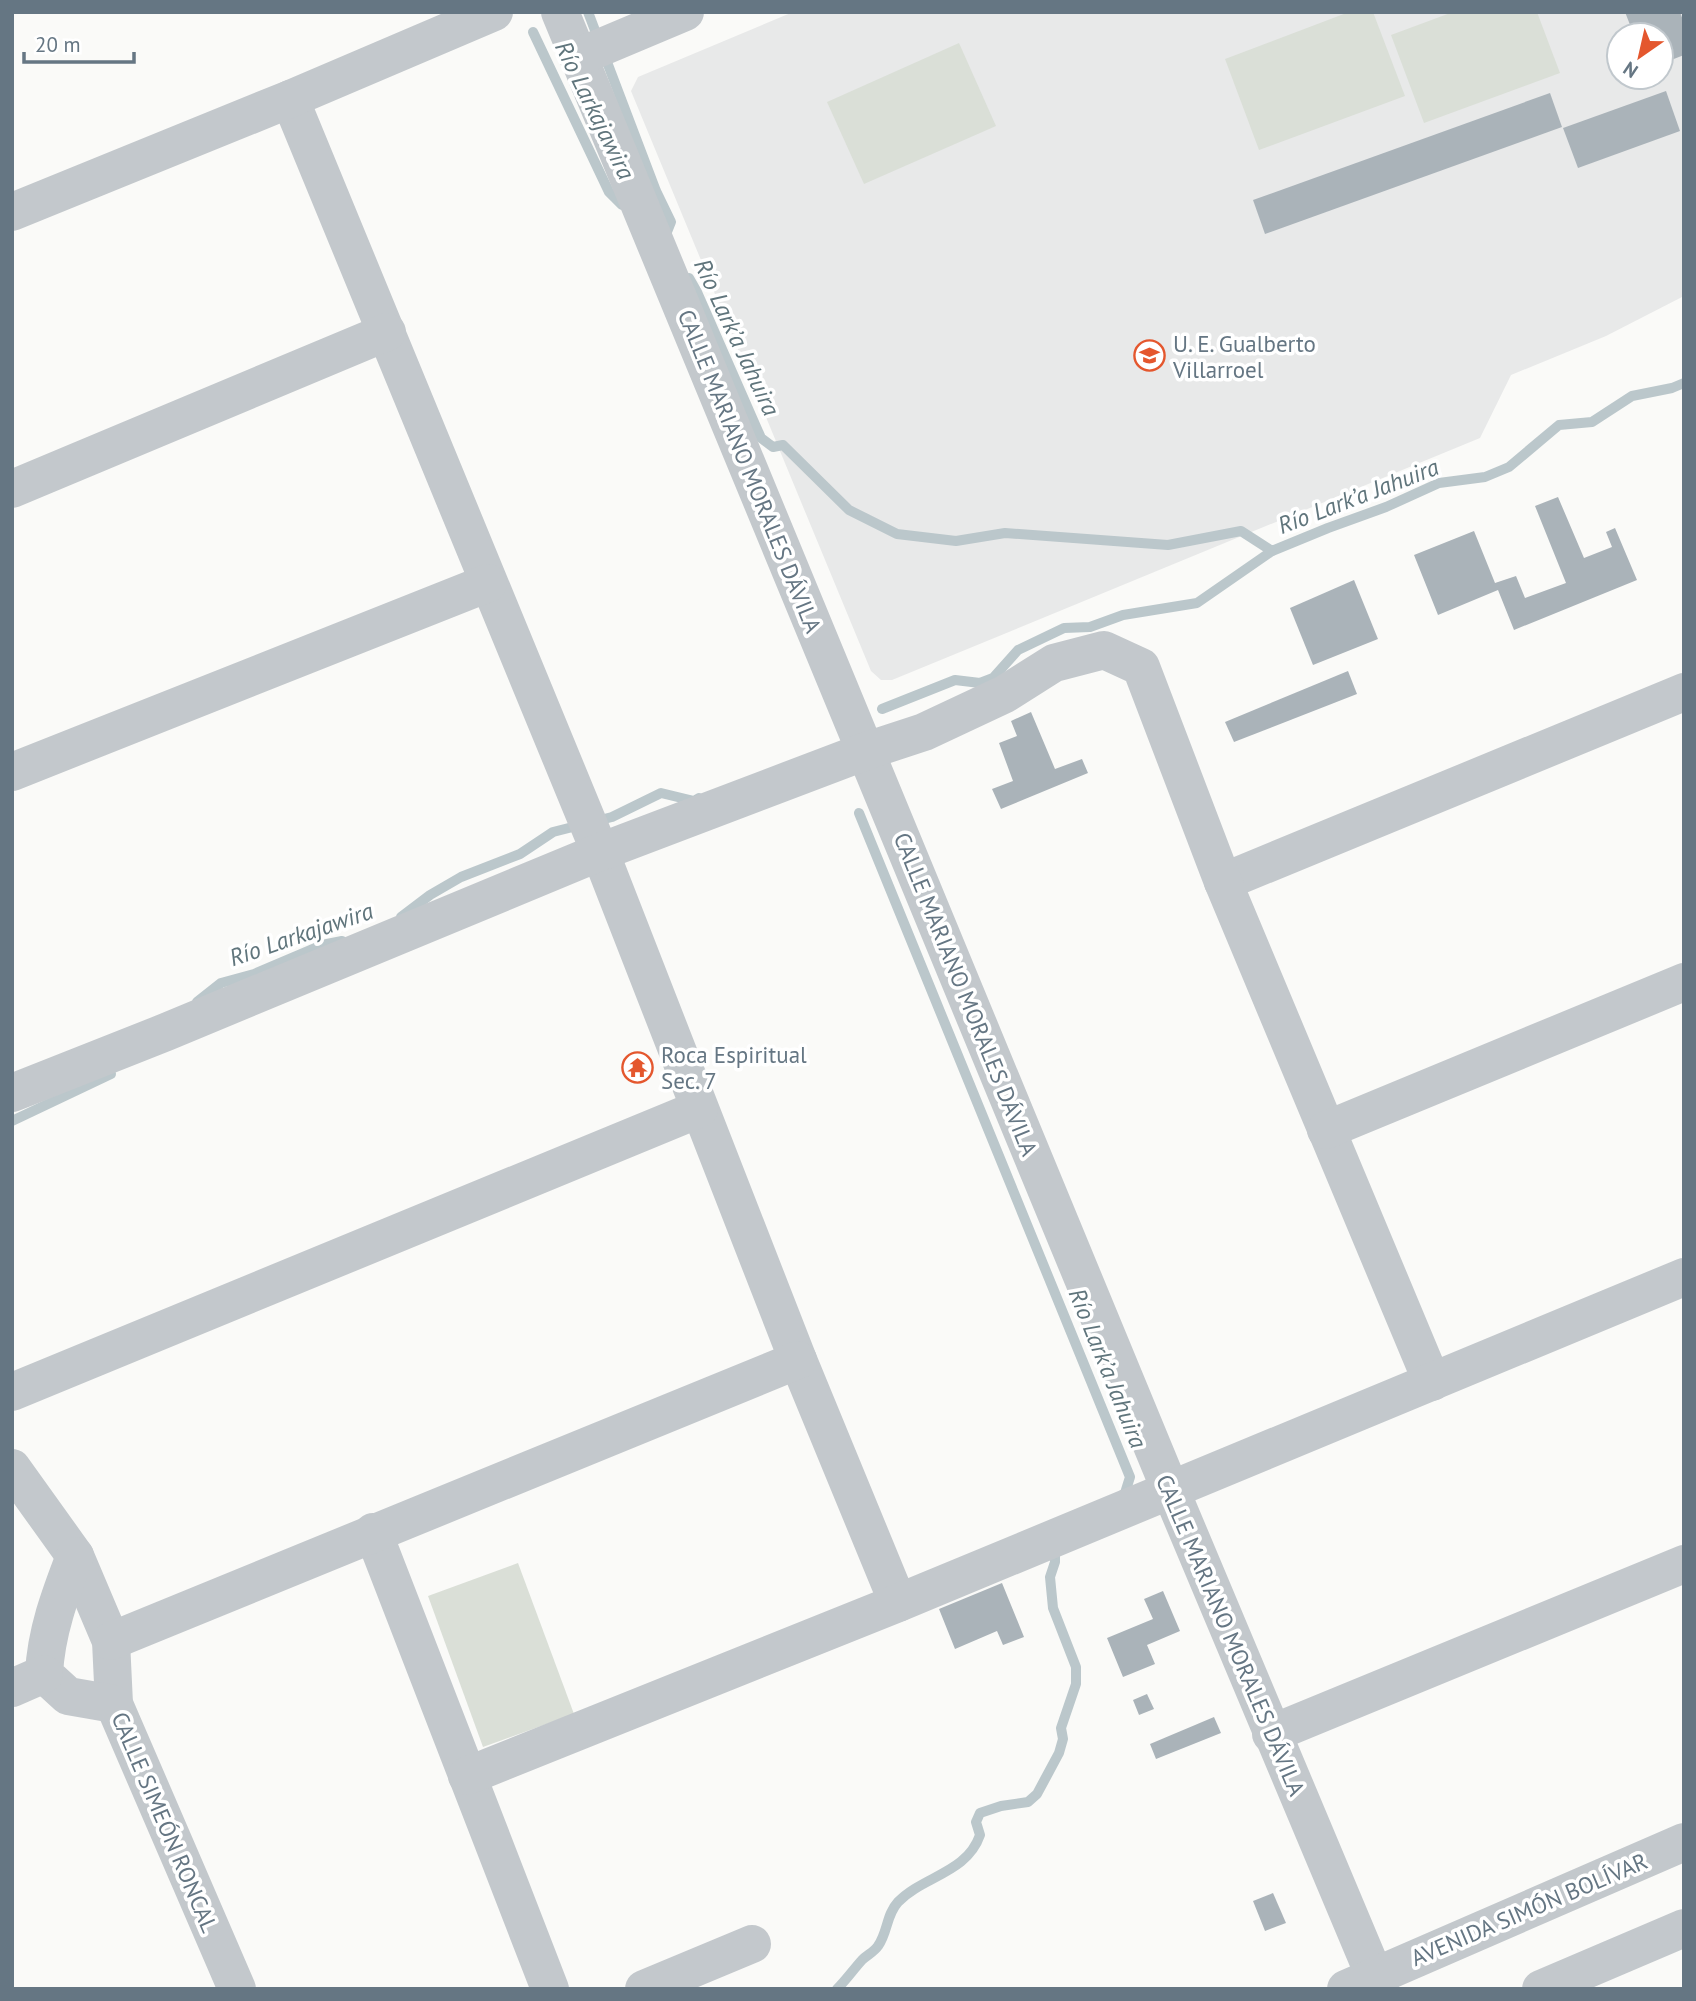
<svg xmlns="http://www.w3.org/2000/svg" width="1696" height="2001" font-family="'PT Sans',sans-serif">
<rect width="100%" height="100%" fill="#fafaf8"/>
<path fill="#e8e9e9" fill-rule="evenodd" d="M793,12H1684V296L1606,336L1511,375L1480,438L892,680H881L871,671L631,91L638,77ZM1619,35H1661V77H1619Z"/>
<g fill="#dadfd7">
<path d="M1349,12H1373L1405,96L1259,150L1225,59Z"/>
<path d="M1453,12H1537L1560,73L1424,123L1391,35Z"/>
<path d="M959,43L996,126L864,184L827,102Z"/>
<path d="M518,1563L574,1714L483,1747L428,1596Z"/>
</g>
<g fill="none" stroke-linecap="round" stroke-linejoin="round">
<g stroke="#bbc7cb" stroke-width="10">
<path d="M588,12L656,191L671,222L665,237"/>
<path d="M533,32L609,192L622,205"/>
<path d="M689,278L697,292L761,438L773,447L783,445L849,510L897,534L956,541L1005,533L1168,545L1241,531L1272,551L1328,528L1386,507L1439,483L1485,477L1509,467L1559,425L1592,422L1632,396L1672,388L1684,383"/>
<path d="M882,709L955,680L980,683L993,678L1018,650L1064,628L1090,627L1123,615L1197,603L1272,551"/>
<path d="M859,813L1130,1477L1125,1493L1120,1497"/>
<path d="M401,917L430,895L461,877L520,854L553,832L612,817L661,793L694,801L699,798"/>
<path d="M197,1002L221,983L254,974L322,945L342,941"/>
<path d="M12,1121L111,1074"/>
<path d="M837,1989C846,1980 853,1970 862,1960C867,1955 874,1952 878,1946C888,1932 886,1915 898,1902C923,1876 967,1873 980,1835L976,1822L980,1813L1001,1806L1028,1802L1037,1794L1059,1753L1063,1739L1061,1728L1076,1684V1667L1053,1608L1050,1577L1055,1562V1546"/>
</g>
</g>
<g fill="#aab3b9">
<path d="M1625,12H1680L1684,23V55L1661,64V35H1634Z"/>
<path d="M1666,91L1680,131L1578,168L1563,128Z"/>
<path d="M1550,93L1562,127L1265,234L1253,200Z"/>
<path d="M1558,497L1584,558L1612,547L1606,532L1615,528L1637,580L1514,630L1498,590L1438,615L1414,555L1474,531L1495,583L1516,576L1525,598L1566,583L1535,506Z"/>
<path d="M1354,580L1378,639L1313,665L1290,608Z"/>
<path d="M1348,671L1357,694L1234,742L1225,722Z"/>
<path d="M1031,712L1055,769L1082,759L1088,773L1001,809L992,789L1013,781L999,743L1017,736L1011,721Z"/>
<path d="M1002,1583L1024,1637L1003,1645L997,1631L955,1649L939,1609Z"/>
<path d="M1163,1591L1180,1631L1147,1645L1155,1664L1123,1677L1107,1638L1153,1619L1144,1599Z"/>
<path d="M1147,1694L1154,1709L1139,1715L1133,1700Z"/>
<path d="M1214,1717L1221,1733L1156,1759L1150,1744Z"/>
<path d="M1273,1893L1286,1923L1265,1931L1253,1901Z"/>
</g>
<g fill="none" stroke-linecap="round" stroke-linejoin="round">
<g stroke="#c3c8cc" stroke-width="38">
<path d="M560,12L1170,1489L1380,1989"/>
<path d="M578,57L685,12"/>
<path d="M290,99L600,852L798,1360L898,1603"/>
<path d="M12,212L290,99L494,12"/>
<path d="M12,489L387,332"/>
<path d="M12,772L488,583"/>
<path d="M1223,882L1684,692"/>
<path d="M12,1093L166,1032L600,852L866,751L924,732L1005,694L1054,663L1104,650L1141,667L1223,882L1432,1382"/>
<path d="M1326,1130L1684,982"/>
<path d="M12,1392L699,1109"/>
<path d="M12,1468L75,1556L111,1641L114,1704L237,1989"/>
<path d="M373,1532L550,1989"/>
<path d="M75,1556C60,1595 46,1632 44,1674L68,1696L114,1704"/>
<path d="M111,1641L798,1360"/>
<path d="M12,1688L44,1674"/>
<path d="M1271,1734L1684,1564"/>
<path d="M467,1776L898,1603L1684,1277"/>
<path d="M644,1989L752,1944"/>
<path d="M1346,1989L1684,1842"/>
<path d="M1541,1989L1684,1928"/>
</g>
</g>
<defs>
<symbol id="school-ring" viewBox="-11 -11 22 22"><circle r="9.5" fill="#fff" stroke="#e4572e" stroke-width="1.5"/><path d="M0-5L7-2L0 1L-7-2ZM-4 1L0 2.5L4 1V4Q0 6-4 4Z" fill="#e4572e"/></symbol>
<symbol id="temple-ring" viewBox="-11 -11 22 22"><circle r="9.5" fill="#fff" stroke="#e4572e" stroke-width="1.5"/><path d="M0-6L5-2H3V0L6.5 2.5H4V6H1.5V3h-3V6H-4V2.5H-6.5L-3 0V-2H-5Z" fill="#e4572e"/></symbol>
</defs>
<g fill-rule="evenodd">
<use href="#school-ring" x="1132" y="338" width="35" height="35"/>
<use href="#temple-ring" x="620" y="1050" width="35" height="35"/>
</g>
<g text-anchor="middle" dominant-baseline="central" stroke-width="7" stroke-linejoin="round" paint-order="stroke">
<g font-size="23" fill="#657683" stroke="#fff" text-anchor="start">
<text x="1173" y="343">U. E. Gualberto<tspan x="1173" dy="26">Villarroel</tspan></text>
<text x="661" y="1054">Roca Espiritual<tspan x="661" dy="26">Sec. 7</tspan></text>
</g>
<g font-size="23" fill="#657683" stroke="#fff">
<text transform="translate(750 471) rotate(68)">CALLE MARIANO MORALES DÁVILA</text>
<text transform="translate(966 994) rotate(68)">CALLE MARIANO MORALES DÁVILA</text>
<text transform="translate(1231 1635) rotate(67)">CALLE MARIANO MORALES DÁVILA</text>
<text transform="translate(165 1822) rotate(67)">CALLE SIMEÓN RONCAL</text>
<text transform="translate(1529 1909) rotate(-23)">AVENIDA SIMÓN BOLÍVAR</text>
</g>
<g font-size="24" font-style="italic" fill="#60757c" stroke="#fff">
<text transform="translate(595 110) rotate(64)">Río Larkajawira</text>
<text transform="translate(737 337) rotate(65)">Río Lark’a Jahuira</text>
<text transform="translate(1358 496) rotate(-21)">Río Lark’a Jahuira</text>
<text transform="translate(301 934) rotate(-19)">Río Larkajawira</text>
<text transform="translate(1108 1368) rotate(68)">Río Lark’a Jahuira</text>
</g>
</g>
<rect width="1696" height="2001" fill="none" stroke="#657683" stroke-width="28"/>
<g transform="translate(1640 56) rotate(214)"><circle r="33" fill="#ffffff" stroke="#c1c8cd" stroke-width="2"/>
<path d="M0-5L12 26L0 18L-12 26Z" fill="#e4572e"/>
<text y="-10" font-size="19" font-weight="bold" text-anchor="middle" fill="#657683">N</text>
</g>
<path d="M24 52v10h110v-10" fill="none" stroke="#657683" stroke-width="3.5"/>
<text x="35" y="52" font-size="21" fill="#657683" stroke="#ffffff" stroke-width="5" paint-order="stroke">20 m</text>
</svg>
